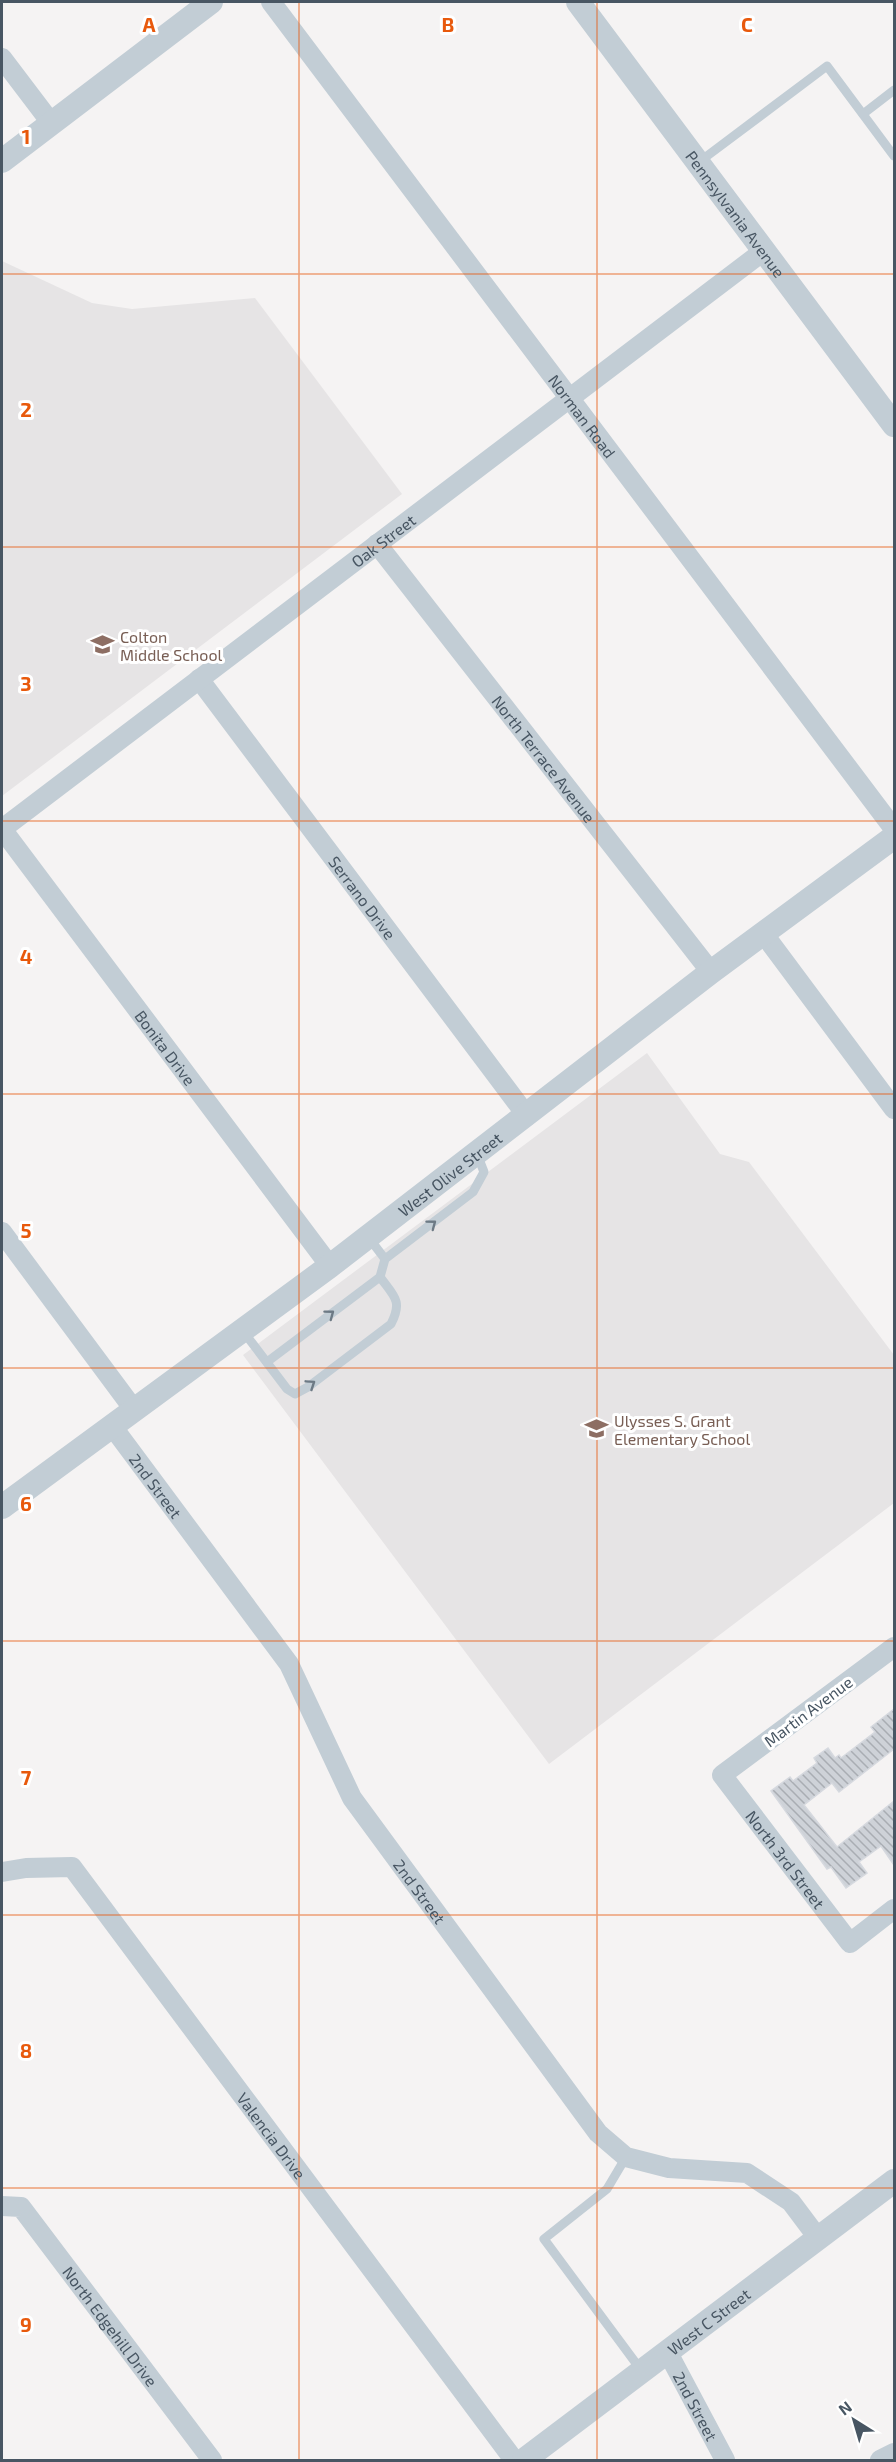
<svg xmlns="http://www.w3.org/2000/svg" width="896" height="2462" font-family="'Exo 2',sans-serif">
<defs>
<pattern id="building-back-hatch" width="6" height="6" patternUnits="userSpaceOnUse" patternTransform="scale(1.5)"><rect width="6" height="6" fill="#ced2d8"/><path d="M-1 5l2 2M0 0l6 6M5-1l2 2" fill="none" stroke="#a9adb3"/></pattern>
</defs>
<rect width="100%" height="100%" fill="#f5f3f3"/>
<g fill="#e6e4e5">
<path d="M2,261L92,303L132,309L255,298L402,494L2,796Z"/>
<path d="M647,1053L720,1154L749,1162L894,1355V1503L549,1764L243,1355Z"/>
</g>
<path fill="url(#building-back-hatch)" stroke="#d6d9df" stroke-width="1.5" d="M894,1709V1749L839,1792L832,1783L804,1805L837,1847L894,1801V1865L881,1846L859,1862L867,1873L846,1888L831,1867L827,1869L771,1791L790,1777L793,1781L817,1763L814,1758L828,1748L835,1758L839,1755L841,1758L875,1732L871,1727Z"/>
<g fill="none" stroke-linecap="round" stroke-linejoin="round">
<g stroke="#c2cdd5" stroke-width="9">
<path d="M863,114L894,90"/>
<path d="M699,162L827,66L894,156"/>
<path d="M385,1259L473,1192L484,1172L477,1154"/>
<path d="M243,1331L287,1389L295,1394L308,1387L391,1324C403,1301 394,1296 380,1277L385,1259L369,1238"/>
<path d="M267,1362L380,1277"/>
<path d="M626,2157L607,2189L544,2239L641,2370"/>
</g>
<g stroke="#c2cdd5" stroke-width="20">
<path id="s1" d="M271,2L894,829"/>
<path d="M2,58L52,124"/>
<path id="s2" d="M377,544L711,972"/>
<path id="s3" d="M199,679L527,1116"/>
<path id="s4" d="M2,829L765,250"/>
<path id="s5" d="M2,829L330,1266"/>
<path d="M763,933L894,1109"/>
<path d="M2,1232L135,1411"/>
<path id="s6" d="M112,1426L289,1664L352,1798L598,2133L626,2157L669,2168L747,2173L791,2202L818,2238"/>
<path id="s7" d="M894,1647L722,1775L850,1943L894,1909"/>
<path id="s8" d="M2,1872L26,1868L72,1867L514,2460"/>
<path id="s9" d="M2,2206L21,2207L212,2460"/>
<path id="s10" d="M667,2351L725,2460"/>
<path d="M880,2460L894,2453"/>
</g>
<g stroke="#c2cdd5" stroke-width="24">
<path id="s11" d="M578,2L894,425"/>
<path d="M2,161L211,2"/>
<path id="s12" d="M2,1507L330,1266L711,972L894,837"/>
<path id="s13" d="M524,2460L894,2181"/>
</g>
</g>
<defs><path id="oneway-chevron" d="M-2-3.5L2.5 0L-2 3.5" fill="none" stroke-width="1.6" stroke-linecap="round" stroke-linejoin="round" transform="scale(1.5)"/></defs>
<g stroke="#6d7a85">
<use href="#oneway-chevron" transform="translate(432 1224) rotate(-37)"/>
<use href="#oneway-chevron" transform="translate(330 1314) rotate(-37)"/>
<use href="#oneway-chevron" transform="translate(311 1384) rotate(-34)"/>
</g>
<path fill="none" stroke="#e8590c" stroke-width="1.5" stroke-opacity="0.55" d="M299,2V2460M597,2V2460M2,274H894M2,547H894M2,821H894M2,1094H894M2,1368H894M2,1641H894M2,1915H894M2,2188H894"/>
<defs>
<symbol id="school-bare" viewBox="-9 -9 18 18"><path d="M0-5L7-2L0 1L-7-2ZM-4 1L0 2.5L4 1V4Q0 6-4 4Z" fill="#8d6e63" stroke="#fff" stroke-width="2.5" paint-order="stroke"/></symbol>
</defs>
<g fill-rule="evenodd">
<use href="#school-bare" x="86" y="628" width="33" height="33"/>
<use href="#school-bare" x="580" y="1412" width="33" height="33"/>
</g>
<g text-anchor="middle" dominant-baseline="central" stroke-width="6" stroke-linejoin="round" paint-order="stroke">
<g font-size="16" fill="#485663" stroke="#fff">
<text stroke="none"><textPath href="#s11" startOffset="264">Pennsylvania Avenue</textPath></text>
<text stroke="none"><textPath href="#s1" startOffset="518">Norman Road</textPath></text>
<text stroke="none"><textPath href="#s4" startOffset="478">Oak Street</textPath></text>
<text stroke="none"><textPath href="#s2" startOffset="272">North Terrace Avenue</textPath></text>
<text stroke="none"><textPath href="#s3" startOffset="273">Serrano Drive</textPath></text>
<text stroke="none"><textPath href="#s5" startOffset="273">Bonita Drive</textPath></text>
<text stroke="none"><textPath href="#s12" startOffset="558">West Olive Street</textPath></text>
<text stroke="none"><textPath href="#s6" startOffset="74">2nd Street</textPath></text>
<text transform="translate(808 1711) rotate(-37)">Martin Avenue</text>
<text stroke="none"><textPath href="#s7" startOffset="320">North 3rd Street</textPath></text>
<text stroke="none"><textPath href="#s6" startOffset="560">2nd Street</textPath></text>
<text stroke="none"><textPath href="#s8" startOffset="405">Valencia Drive</textPath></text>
<text stroke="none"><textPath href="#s13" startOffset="231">West C Street</textPath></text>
<text stroke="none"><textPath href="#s9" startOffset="168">North Edgehill Drive</textPath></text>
<text stroke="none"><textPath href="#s10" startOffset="62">2nd Street</textPath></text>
</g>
<g font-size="16" fill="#785e54" stroke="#fff" text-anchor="start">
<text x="120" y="636">Colton<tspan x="120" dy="18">Middle School</tspan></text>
<text x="614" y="1420">Ulysses S. Grant<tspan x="614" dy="18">Elementary School</tspan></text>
</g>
</g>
<g font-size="20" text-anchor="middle" font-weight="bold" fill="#e8590c" stroke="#fff" stroke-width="6" stroke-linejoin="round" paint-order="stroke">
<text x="149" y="32">A</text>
<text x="448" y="32">B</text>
<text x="747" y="32">C</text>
<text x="26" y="144">1</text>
<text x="26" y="417">2</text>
<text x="26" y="691">3</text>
<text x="26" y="964">4</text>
<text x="26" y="1238">5</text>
<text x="26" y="1511">6</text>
<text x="26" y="1785">7</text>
<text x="26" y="2058">8</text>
<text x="26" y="2332">9</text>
</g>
<rect width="896" height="2462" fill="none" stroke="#485663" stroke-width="6"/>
<g transform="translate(854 2420) rotate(323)" stroke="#ffffff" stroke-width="4.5" paint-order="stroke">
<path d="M0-4.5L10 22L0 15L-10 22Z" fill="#485663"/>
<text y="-9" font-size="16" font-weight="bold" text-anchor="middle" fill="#485663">N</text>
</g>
</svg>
